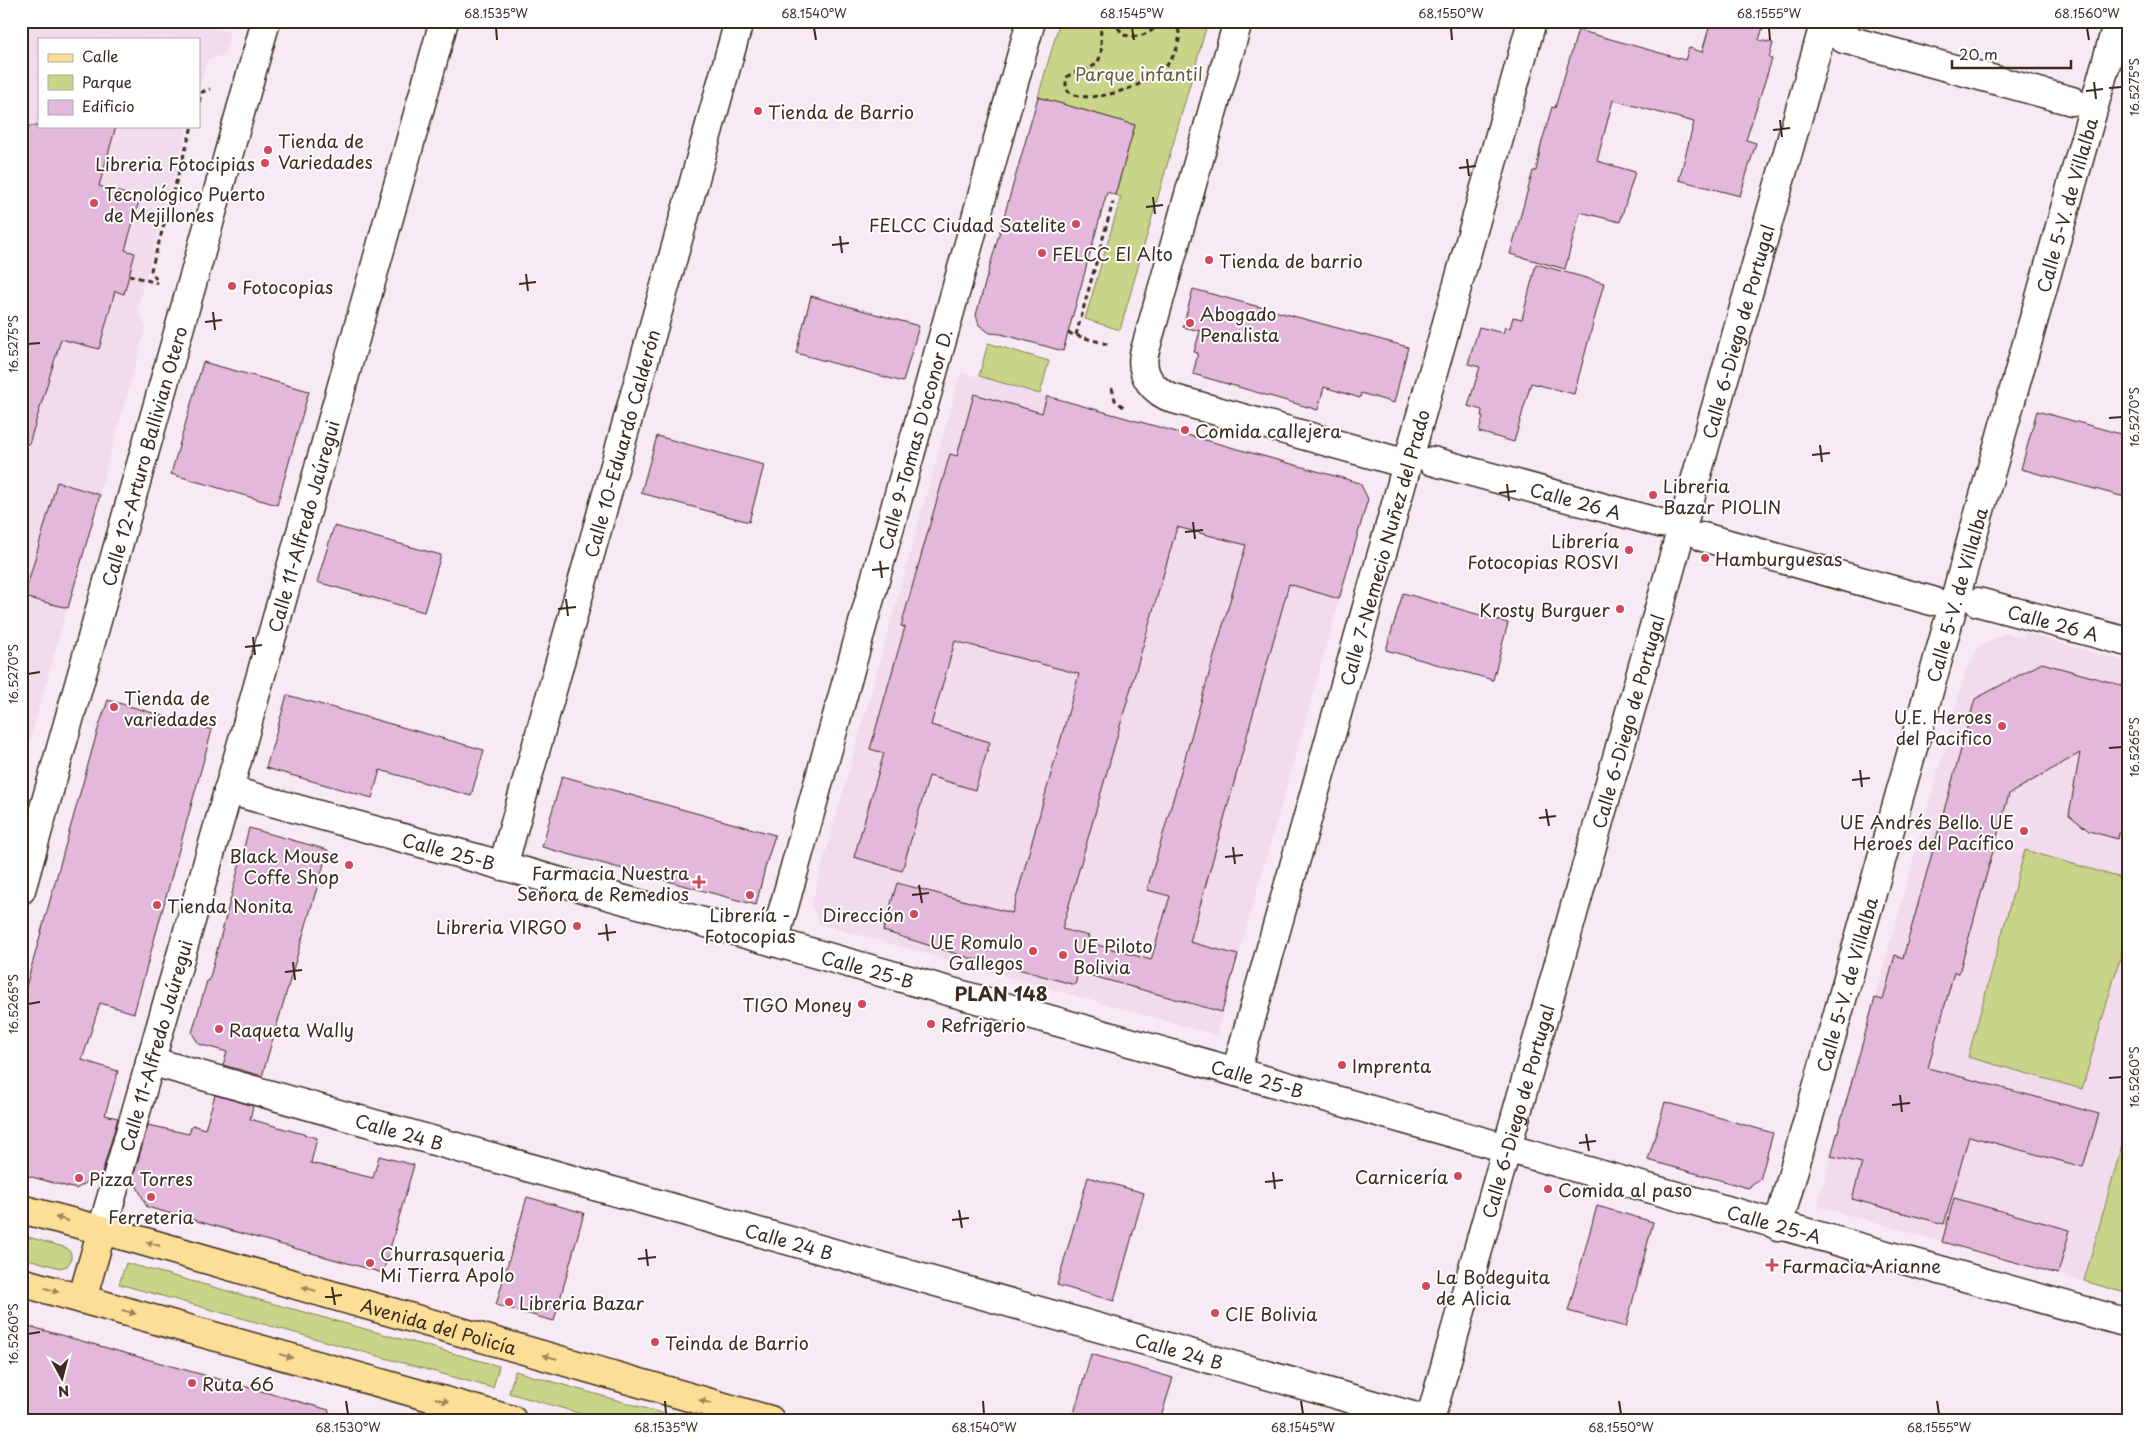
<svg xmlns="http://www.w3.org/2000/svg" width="2149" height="1441" font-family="'Playpen Sans',sans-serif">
<rect width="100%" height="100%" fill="#f7eaf4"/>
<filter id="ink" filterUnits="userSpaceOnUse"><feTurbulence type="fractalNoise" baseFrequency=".02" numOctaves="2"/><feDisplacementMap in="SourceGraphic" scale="10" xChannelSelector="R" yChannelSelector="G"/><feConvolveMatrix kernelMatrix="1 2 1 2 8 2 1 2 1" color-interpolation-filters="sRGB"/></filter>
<g filter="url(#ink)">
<g fill="#f1dbed">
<path d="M21,21H191L230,32L224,55L207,60L199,88V39H39V126H188L137,309L146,327L21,772Z"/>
<path d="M961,372L1360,483L1368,499L1216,1035L820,924L811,906Z"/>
<path d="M2006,633L2023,638L2025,633L2128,662V1294L1817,1206L1968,663L1972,665L1977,648Z"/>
</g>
<g fill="#c8d589" stroke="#828054">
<path d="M1060,21H1208L1120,330L1085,319L1121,197L1115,195L1135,125L1038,97Z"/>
<path d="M988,343L1049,361L1040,394L979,376Z"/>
<path d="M2025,850L2128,880V930L2082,1089L1968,1057Z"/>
<path d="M2128,1123V1294L2084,1281Z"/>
<path d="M21,1235L67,1248L71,1253V1260L67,1266L60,1268L21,1257Z"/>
<path d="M126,1263L499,1366L493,1388L119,1284Z"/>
<path d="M515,1371L686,1420H603L509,1393Z"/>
</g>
<g fill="#e3b8dc" stroke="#3b2a1e" fill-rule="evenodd">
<path d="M1711,21H1765L1759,40L1773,43L1769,58L1772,59L1746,140L1756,143L1740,196L1679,180L1694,122L1613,100L1597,161L1635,172L1620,222L1580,212L1565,269L1510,254L1533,171H1536L1541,145L1552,107L1555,108L1578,30L1685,60L1689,48L1702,52Z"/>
<path d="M1038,97L1135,125L1115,195L1107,192L1063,351L1001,334L990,333L979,325L976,315Z"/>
<path d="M21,126H116L99,186L140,198L125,250L135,253L124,294L115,291L99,349L61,339L29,444L21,443Z"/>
<path d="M1536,264L1604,283L1574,394L1531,383L1514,442L1479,432L1483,416H1481L1482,410L1468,406L1480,367L1468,364L1479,327L1503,333L1505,327L1510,328L1513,317L1522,319Z"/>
<path d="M1193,289L1408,347L1394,403L1361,393L1360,398L1324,387L1318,410L1193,374L1198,353L1194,352L1200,331L1183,327Z"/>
<path d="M811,296L919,326L903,382L796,353Z"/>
<path d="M203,362L309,391L277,505L171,474Z"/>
<path d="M974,394L1042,413L1047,396L1360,483L1368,499L1339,599L1289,584L1190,942L1238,955L1222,1012L1078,972L1075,985L979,958L976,960L883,931L897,883L1012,913L1079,674L955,641L931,725L990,742L975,790L929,776L902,871L854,857L884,753L870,749L905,627L901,626L950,454L957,456ZM1177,527L1246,545L1147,890L1170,896L1151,960L1087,942L1089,936L1062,929Z"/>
<path d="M2037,411L2128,436V498L2021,469Z"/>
<path d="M657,436L764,465L749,522L641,493Z"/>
<path d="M57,482L100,495L68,608L24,597Z"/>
<path d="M334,526L441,555L424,612L317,582Z"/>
<path d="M1403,593L1508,623L1493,680L1386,650Z"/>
<path d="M2042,663L2128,687V833H2119L2118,839L2089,831L2069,815L2080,753L2009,794L1959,973L1954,972L1928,1068L2099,1114L2083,1167L1969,1136L1944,1224L1852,1199L1862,1163L1831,1156L1875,998L1883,1000L1895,955L1903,958L1975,699Z"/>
<path d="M287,695L484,750L471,796L380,770L372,798L266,768Z"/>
<path d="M108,700L212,730L134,1013L100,1003L82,1060L118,1071L105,1115L118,1118L102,1173L76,1189L21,1174V1004L98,729Z"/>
<path d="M562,776L775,835L766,864L756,905L542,847Z"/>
<path d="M249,828L328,850L262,1076L223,1065L227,1052L199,1044L192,1033L207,981H209Z"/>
<path d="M215,1095L253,1106L250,1119L317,1138L311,1163L373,1178L379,1156L414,1165L383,1273L147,1207L133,1178L148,1125L189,1134L192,1125L205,1129Z"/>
<path d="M1665,1102L1773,1133L1760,1180L1748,1188L1648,1160Z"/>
<path d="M1088,1177L1144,1193L1114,1301L1057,1285Z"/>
<path d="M527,1197L584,1213L554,1321L496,1305Z"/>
<path d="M1954,1198L2070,1230L2058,1274L1942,1242Z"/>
<path d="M1597,1206L1653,1222L1626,1327L1568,1311Z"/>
<path d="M21,1324L329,1410L328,1420H21Z"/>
<path d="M1091,1354L1173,1378L1160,1420H1072Z"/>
</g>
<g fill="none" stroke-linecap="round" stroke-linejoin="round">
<defs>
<g id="minor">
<path d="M1238,21L1144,354C1140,376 1154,392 1174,399L1407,464"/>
<path d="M1844,39L2072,101"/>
<path id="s1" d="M1432,461L1660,523"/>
<path d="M1703,537L1932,601"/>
<path id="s2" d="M1978,602L2128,642"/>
<path id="s3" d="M228,790L472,857L2128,1323"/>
<path id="s4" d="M503,866L739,21"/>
<path id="s5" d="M21,890L266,21"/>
<path id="s6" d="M774,942L1031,21"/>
<path id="s7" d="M150,1061L1427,1420"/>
<path id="s8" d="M1236,1072L1532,21"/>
<path id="s9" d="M1778,1226L2118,21"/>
<path id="s10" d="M102,1230L238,757L444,21"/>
<path id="s11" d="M1430,1420L1825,21"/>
</g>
<g id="major">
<path id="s12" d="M21,1209L128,1237L770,1420"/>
<path d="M21,1282L512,1420"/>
<path d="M82,1299L102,1230"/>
</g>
</defs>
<use href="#minor" stroke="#3b2a1e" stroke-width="31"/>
<use href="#major" stroke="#3b2a1e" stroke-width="31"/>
<g stroke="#3b2a1e" stroke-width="3" stroke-dasharray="5 4" stroke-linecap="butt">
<path d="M1102,21C1097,39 1110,59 1088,69C1080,73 1072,71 1066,78V89C1082,109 1144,86 1160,72C1173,61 1187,37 1174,21"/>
<path d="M1112,21L1124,35C1142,39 1150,33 1163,21"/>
<path d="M199,102L202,92L210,89"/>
<path d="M129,275L157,283"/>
<path d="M156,279L151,270L192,126"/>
<path d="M1068,333L1110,345"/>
<path d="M1076,335L1113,202"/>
<path d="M1112,388L1115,400L1126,409"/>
</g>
<use href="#minor" stroke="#fff" stroke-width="28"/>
<use href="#major" stroke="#fcde96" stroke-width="28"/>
</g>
<defs><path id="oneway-solid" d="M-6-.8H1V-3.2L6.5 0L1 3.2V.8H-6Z" transform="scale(1.25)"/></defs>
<g fill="#9c845a">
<use href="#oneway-solid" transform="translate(62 1219) rotate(-165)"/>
<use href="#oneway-solid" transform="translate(153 1244) rotate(-164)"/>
<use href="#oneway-solid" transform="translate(309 1289) rotate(-164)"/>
<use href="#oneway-solid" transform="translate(52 1290) rotate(16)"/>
<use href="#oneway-solid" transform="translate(129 1312) rotate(16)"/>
<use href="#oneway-solid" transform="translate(286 1356) rotate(16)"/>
<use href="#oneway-solid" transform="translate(550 1357) rotate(-164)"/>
<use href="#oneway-solid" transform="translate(442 1400) rotate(16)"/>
<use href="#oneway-solid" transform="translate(706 1402) rotate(-164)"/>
</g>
</g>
<path fill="none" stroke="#3b2a1e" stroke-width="2" d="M496,28L497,40M814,28L816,40M1132,28L1134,40M1451,28L1452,40M1769,28L1770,40M2087,28L2089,40M2094,82L2096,99M2109,88L2122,87M2086,91L2103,89M1780,120L1782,137M1773,130L1790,128M1467,159L1469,176M1459,168L1476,166M1153,197L1155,214M1146,207L1163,205M840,236L842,253M832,245L849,243M526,274L528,291M519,284L536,282M213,312L215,330M205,322L222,320M28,344L40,343M2109,418L2122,417M1820,445L1822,462M1812,455L1830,453M1507,484L1509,501M1499,493L1516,491M1193,522L1195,539M1185,532L1203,530M880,561L882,578M872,570L889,568M566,599L568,616M558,609L576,607M253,637L255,655M245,647L262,645M28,674L40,672M2109,748L2122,747M1860,770L1862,787M1852,780L1870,778M1546,809L1549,826M1539,818L1556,816M1233,847L1235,864M1225,857L1243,855M919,885L922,903M912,895L929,893M606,924L608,941M598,934L616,932M293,962L295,980M285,972L302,970M28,1004L40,1002M2109,1078L2122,1077M1900,1095L1902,1112M1892,1105L1910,1103M1586,1134L1589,1151M1579,1143L1596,1141M1273,1172L1275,1189M1265,1182L1283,1180M959,1210L962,1228M952,1220L969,1218M646,1249L648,1266M638,1259L656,1257M332,1287L335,1305M325,1297L342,1295M28,1334L40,1332M346,1401L348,1414M665,1401L666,1414M983,1401L984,1414M1301,1401L1303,1414M1619,1401L1621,1414M1937,1401L1939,1414"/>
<g fill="#d1495b" stroke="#fff" stroke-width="2">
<circle cx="758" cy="111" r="5"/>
<circle cx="268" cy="150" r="5"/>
<circle cx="265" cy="163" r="5"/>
<circle cx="94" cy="203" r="5"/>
<circle cx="1076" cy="224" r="5"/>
<circle cx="1042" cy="253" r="5"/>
<circle cx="1209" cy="260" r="5"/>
<circle cx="232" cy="286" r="5"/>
<circle cx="1190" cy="323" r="5"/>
<circle cx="1185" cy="430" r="5"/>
<circle cx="1653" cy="495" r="5"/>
<circle cx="1629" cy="550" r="5"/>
<circle cx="1705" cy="558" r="5"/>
<circle cx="1620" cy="609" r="5"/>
<circle cx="114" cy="707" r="5"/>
<circle cx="2002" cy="726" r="5"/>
<circle cx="2024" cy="831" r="5"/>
<circle cx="349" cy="865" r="5"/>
<path d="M696.5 874.5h5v5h5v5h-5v5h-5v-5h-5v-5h5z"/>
<circle cx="750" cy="895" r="5"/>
<circle cx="157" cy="905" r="5"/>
<circle cx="914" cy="914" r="5"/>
<circle cx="577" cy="926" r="5"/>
<circle cx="1033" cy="951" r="5"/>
<circle cx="1063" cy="955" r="5"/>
<circle cx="862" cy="1004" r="5"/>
<circle cx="931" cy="1024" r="5"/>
<circle cx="219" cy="1029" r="5"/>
<circle cx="1342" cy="1065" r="5"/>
<circle cx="1458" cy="1176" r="5"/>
<circle cx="79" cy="1178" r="5"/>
<circle cx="1548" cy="1189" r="5"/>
<circle cx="151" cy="1197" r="5"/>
<circle cx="370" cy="1263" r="5"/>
<path d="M1769.5 1257.5h5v5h5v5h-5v5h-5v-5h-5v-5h5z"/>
<circle cx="1426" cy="1286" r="5"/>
<circle cx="509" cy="1302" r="5"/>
<circle cx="1215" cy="1313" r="5"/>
<circle cx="655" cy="1342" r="5"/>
<circle cx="192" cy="1383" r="5"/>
</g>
<g text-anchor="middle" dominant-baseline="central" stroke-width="4" stroke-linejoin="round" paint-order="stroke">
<g font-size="18" fill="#655d3e" stroke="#fff">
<text x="1139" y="73">Parque infantil</text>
</g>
<g font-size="18" fill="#3b2a1e" stroke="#fff" text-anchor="start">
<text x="768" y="111">Tienda de Barrio</text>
<text x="278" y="140">Tienda de<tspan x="278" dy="21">Variedades</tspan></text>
<text x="255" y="163" text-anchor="end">Libreria Fotocipias</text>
<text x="104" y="193">Tecnológico Puerto<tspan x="104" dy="21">de Mejillones</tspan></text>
<text x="1066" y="224" text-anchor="end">FELCC Ciudad Satelite</text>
<text x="1052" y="253">FELCC El Alto</text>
<text x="1219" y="260">Tienda de barrio</text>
<text x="242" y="286">Fotocopias</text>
<text x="1200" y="313">Abogado<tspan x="1200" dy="21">Penalista</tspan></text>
<text x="1195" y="430">Comida callejera</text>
<text x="1663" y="485">Libreria<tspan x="1663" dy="21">Bazar PIOLIN</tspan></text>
<text x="1619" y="540" text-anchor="end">Librería<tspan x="1619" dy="21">Fotocopias ROSVI</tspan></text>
<text x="1715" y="558">Hamburguesas</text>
<text x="1610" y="609" text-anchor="end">Krosty Burguer</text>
<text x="124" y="697">Tienda de<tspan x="124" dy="21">variedades</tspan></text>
<text x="1992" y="716" text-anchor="end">U.E. Heroes<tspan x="1992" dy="21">del Pacifico</tspan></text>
<text x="2014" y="821" text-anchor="end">UE Andrés Bello. UE<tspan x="2014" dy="21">Heroes del Pacífico</tspan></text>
<text x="339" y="855" text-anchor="end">Black Mouse<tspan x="339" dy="21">Coffe Shop</tspan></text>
<text x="689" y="872" text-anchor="end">Farmacia Nuestra<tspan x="689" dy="21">Señora de Remedios</tspan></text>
<text x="167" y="905">Tienda Nonita</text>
<text x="750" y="914" text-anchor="middle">Librería -<tspan x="750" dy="21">Fotocopias</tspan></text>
<text x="904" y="914" text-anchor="end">Dirección</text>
<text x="567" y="926" text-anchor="end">Libreria VIRGO</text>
<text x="1023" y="941" text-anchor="end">UE Romulo<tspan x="1023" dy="21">Gallegos</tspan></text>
<text x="1073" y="945">UE Piloto<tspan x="1073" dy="21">Bolivia</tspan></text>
<text x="852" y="1004" text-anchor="end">TIGO Money</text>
<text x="941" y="1024">Refrigerio</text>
<text x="229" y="1029">Raqueta Wally</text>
<text x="1352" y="1065">Imprenta</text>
<text x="1448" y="1176" text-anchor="end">Carnicería</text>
<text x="89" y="1178">Pizza Torres</text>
<text x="1558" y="1189">Comida al paso</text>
<text x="151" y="1216" text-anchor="middle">Ferreteria</text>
<text x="380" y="1253">Churrasqueria<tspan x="380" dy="21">Mi Tierra Apolo</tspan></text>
<text x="1782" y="1265">Farmacia Arianne</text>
<text x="1436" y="1276">La Bodeguita<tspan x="1436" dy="21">de Alicia</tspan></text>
<text x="519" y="1302">Libreria Bazar</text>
<text x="1225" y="1313">CIE Bolivia</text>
<text x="665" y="1342">Teinda de Barrio</text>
<text x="202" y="1383">Ruta 66</text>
</g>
<g font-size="18" fill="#3b2a1e" stroke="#fff">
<text stroke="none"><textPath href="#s9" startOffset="1061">Calle 5-V. de Villalba</textPath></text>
<text stroke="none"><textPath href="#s11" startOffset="1131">Calle 6-Diego de Portugal</textPath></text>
<text stroke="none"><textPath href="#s6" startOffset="522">Calle 9-Tomas D'oconor D.</textPath></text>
<text stroke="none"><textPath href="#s4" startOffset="439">Calle 10-Eduardo Calderón</textPath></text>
<text stroke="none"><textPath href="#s5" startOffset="451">Calle 12-Arturo Ballivian Otero</textPath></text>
<text stroke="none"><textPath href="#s1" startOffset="149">Calle 26 A</textPath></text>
<text stroke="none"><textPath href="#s10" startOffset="732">Calle 11-Alfredo Jaúregui</textPath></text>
<text stroke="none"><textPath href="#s8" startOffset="545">Calle 7-Nemecio Nuñez del Prado</textPath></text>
<text stroke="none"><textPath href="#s9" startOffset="656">Calle 5-V. de Villalba</textPath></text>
<text stroke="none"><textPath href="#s2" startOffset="78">Calle 26 A</textPath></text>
<text stroke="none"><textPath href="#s11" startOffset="726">Calle 6-Diego de Portugal</textPath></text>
<text stroke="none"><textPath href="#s3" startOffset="229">Calle 25-B</textPath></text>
<text stroke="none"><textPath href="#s3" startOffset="664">Calle 25-B</textPath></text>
<text stroke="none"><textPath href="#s9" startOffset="251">Calle 5-V. de Villalba</textPath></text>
<text stroke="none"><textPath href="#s10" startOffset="192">Calle 11-Alfredo Jaúregui</textPath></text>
<text stroke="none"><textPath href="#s3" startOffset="1069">Calle 25-B</textPath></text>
<text stroke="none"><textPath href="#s11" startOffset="321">Calle 6-Diego de Portugal</textPath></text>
<text stroke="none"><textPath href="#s7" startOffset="259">Calle 24 B</textPath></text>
<text stroke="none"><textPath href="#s3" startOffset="1606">Calle 25-A</textPath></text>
<text stroke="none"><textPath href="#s7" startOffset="664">Calle 24 B</textPath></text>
<text stroke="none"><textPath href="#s12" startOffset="434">Avenida del Policía</textPath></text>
<text stroke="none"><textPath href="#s7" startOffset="1069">Calle 24 B</textPath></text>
</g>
<g font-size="19" font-weight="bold" fill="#3b2a1e" stroke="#fff">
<text x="1001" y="993">PLAN 148</text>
</g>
</g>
<rect width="2149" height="1441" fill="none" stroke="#fff" stroke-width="55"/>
<rect x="38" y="38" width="162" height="90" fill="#ffffff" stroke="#b1aaa5"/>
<rect x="48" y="54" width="25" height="8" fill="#fcde96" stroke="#b1aaa5"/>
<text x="82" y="62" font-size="15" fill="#3b2a1e">Calle</text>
<rect x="48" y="75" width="25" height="15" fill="#c8d589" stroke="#b1aaa5"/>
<text x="82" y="88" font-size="15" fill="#3b2a1e">Parque</text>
<rect x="48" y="100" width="25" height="15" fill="#e3b8dc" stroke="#b1aaa5"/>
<text x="82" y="112" font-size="15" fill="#3b2a1e">Edificio</text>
<g transform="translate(62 1378) rotate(173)" stroke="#ffffff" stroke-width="4" paint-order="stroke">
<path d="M0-4L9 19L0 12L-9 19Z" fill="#3b2a1e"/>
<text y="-8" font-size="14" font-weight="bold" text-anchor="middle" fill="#3b2a1e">N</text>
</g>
<path d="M1952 60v8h119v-8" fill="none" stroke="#3b2a1e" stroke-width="2.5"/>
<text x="1959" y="60" font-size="15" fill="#3b2a1e" stroke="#ffffff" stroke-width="4" paint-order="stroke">20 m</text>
<rect x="28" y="28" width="2094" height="1386" fill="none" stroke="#3b2a1e" stroke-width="2"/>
<g font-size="12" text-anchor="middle" fill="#3b2a1e">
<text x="496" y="18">68.1535°W</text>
<text x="814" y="18">68.1540°W</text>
<text x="1132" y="18">68.1545°W</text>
<text x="1451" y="18">68.1550°W</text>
<text x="1769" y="18">68.1555°W</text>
<text x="2087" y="18">68.1560°W</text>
<text transform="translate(2135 87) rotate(-90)" y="4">16.5275°S</text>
<text transform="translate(14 344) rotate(-90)" y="4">16.5275°S</text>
<text transform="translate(2135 417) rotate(-90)" y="4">16.5270°S</text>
<text transform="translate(14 674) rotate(-90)" y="4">16.5270°S</text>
<text transform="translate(2135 747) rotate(-90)" y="4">16.5265°S</text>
<text transform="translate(14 1004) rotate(-90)" y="4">16.5265°S</text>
<text transform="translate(2135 1077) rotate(-90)" y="4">16.5260°S</text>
<text transform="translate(14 1334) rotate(-90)" y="4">16.5260°S</text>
<text x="348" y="1432">68.1530°W</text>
<text x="666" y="1432">68.1535°W</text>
<text x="984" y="1432">68.1540°W</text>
<text x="1303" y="1432">68.1545°W</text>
<text x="1621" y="1432">68.1550°W</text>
<text x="1939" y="1432">68.1555°W</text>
</g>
</svg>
